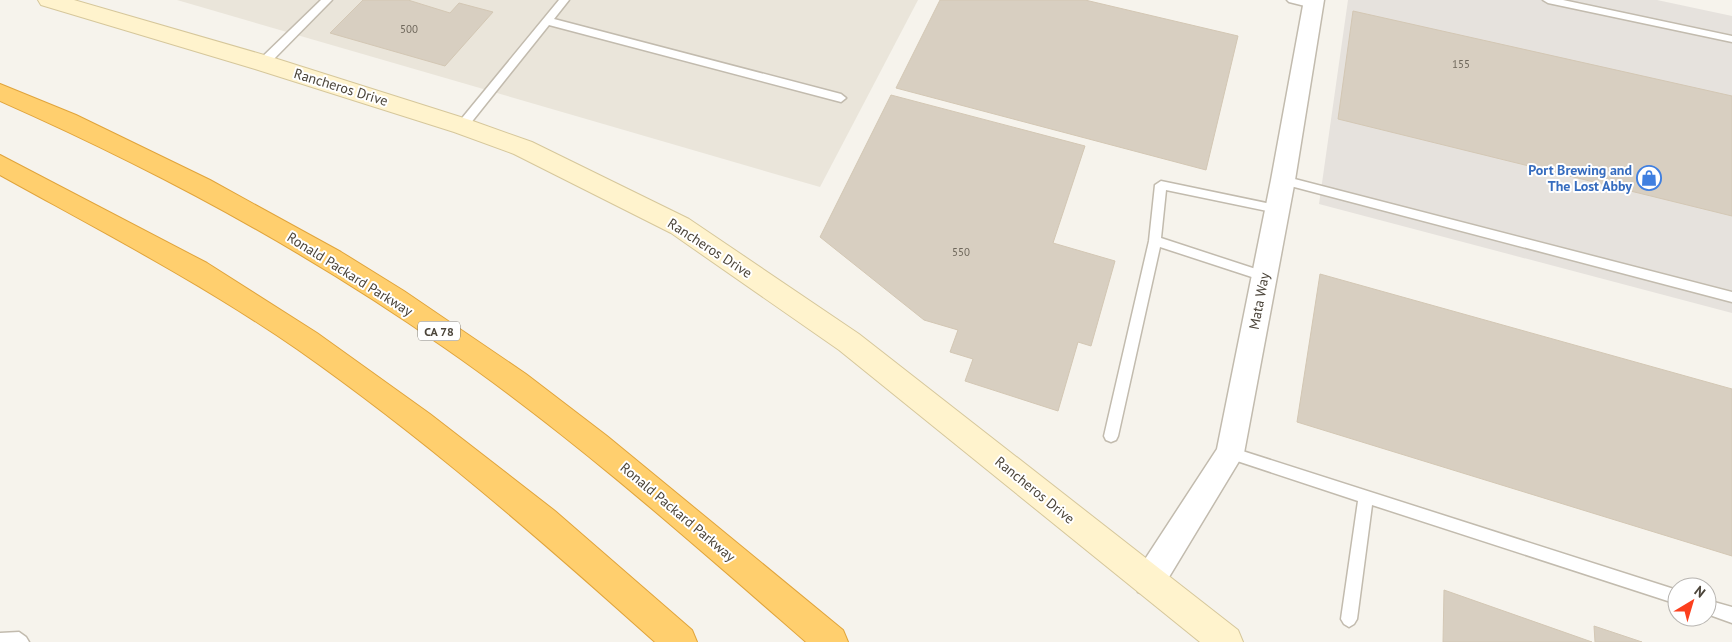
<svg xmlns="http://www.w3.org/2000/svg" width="1732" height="642" font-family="'PT Sans',sans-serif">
<rect width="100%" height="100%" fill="#f6f3ec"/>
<path fill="#eae5da" d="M177,0H918L820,187Z"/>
<path fill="#e6e2dd" d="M1348,0H1657L1732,16V313L1319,204Z"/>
<g fill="#d8cfc1" stroke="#d3c7b4">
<path d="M363,0H408L450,13L459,3L493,12L445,66L330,33Z"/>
<path d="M940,0H1085L1238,36L1206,170L896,88Z"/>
<path d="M1353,11L1732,96V216L1338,119Z"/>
<path d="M891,95L1085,146L1053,243L1115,261L1091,346L1078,342L1058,411L965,381L973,359L950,352L958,330L924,320L820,237Z"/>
<path d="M1320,274L1732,389V556L1297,422Z"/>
<path d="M1444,590L1592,642H1443Z"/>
<path d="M1594,626L1642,642H1595Z"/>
</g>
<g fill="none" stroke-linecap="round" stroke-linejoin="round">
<defs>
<g id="service">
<path d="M321,0H332L267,66H259V60Z"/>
<path d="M559,0H569L554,19L841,94L846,98L841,102L549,25L466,129H458L457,126L458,123Z"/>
<path d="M1287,0H1306L1316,3L1318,5L1313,8L1289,2Z"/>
<path d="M1543,0H1563L1732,36V42L1548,3Z"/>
<path d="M1283,176L1732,292V302L1279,183L1277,180L1279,177Z"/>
<path d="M1161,181L1281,206L1283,209L1277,213L1166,190L1161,238L1268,273L1270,276L1268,279L1264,281L1160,247L1118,436L1116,440L1111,442L1106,440L1104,436L1149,241L1155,185Z"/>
<path d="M1230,447L1677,590V604L1372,505L1357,619L1354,624L1349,627L1344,624L1341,619L1358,501L1225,457L1223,453L1225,449Z"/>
<path d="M1707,600L1732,607V623L1707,614Z"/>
<path d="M19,632L26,637L29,642H0V633Z"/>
</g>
<path id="minor" d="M1304,0H1324L1295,180L1244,453L1160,592L1149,596L1138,592L1134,581L1138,570L1217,449L1271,180Z"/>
<path id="secondary" d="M38,0H74L271,57L470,120L532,142L689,219L859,334L1238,630L1243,642H1200L839,350L671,233L514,154L454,132L255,69L41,5Z"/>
<g id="motorway">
<path d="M0,84L76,115L210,180L341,252L404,291L526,374L607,436L843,630L848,642H806C689,540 572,436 445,348C305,250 156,170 0,101Z"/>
<path d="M0,155L207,263L317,333L430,414L555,511L692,630L697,642H655C540,539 424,438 297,349C203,284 101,231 0,175Z"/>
</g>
</defs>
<use href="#service" stroke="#c2bbae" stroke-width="3"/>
<use href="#minor" stroke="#c2bbae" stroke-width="3"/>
<use href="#secondary" stroke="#d6c79b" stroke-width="2"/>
<use href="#motorway" stroke="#e0a43c" stroke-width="2"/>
<use href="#service" fill="#fff" fill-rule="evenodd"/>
<use href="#minor" fill="#fff" fill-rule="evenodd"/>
<use href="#secondary" fill="#fff3cd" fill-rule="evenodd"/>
<use href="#motorway" fill="#ffcf6e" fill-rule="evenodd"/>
</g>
<defs>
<symbol id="shop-ring" viewBox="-11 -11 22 22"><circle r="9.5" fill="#fff" stroke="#3f7fe0" stroke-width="1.5"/><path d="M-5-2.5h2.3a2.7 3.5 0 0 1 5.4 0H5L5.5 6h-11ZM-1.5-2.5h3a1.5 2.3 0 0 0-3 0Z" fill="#3f7fe0"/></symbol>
</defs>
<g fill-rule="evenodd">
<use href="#shop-ring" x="1635" y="164" width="28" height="28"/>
</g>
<g text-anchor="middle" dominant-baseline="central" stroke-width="4" stroke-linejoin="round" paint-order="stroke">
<g font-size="11" fill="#6e675b">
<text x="409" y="29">500</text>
<text x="1461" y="64">155</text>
<text x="961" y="252">550</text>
</g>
<rect fill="#fff" stroke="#817c74" stroke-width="1" x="418" y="321.5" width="42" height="19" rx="4"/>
<g font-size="12" font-weight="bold" fill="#4b4439">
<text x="439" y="331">CA 78</text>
</g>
<g font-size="14" fill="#4b4439" stroke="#fff">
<text transform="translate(341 87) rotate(17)">Rancheros Drive</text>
<text transform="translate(710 248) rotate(33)">Rancheros Drive</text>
<text transform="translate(350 274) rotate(32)">Ronald Packard Parkway</text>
<text transform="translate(1259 301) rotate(-79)">Mata Way</text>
<text transform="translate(1035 490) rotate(39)">Rancheros Drive</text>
<text transform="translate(678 512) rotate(40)">Ronald Packard Parkway</text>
</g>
<g font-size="14" font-weight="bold" fill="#366cbe" stroke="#fff" text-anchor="end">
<text x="1632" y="170">Port Brewing and<tspan x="1632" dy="16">The Lost Abby</tspan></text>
</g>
</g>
<g transform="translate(1692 602) rotate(38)"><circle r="24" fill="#ffffff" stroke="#b7b4b0"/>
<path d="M0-4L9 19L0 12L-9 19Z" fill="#fc3f1d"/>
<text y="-8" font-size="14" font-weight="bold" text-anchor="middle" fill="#4b4439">N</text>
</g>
</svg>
